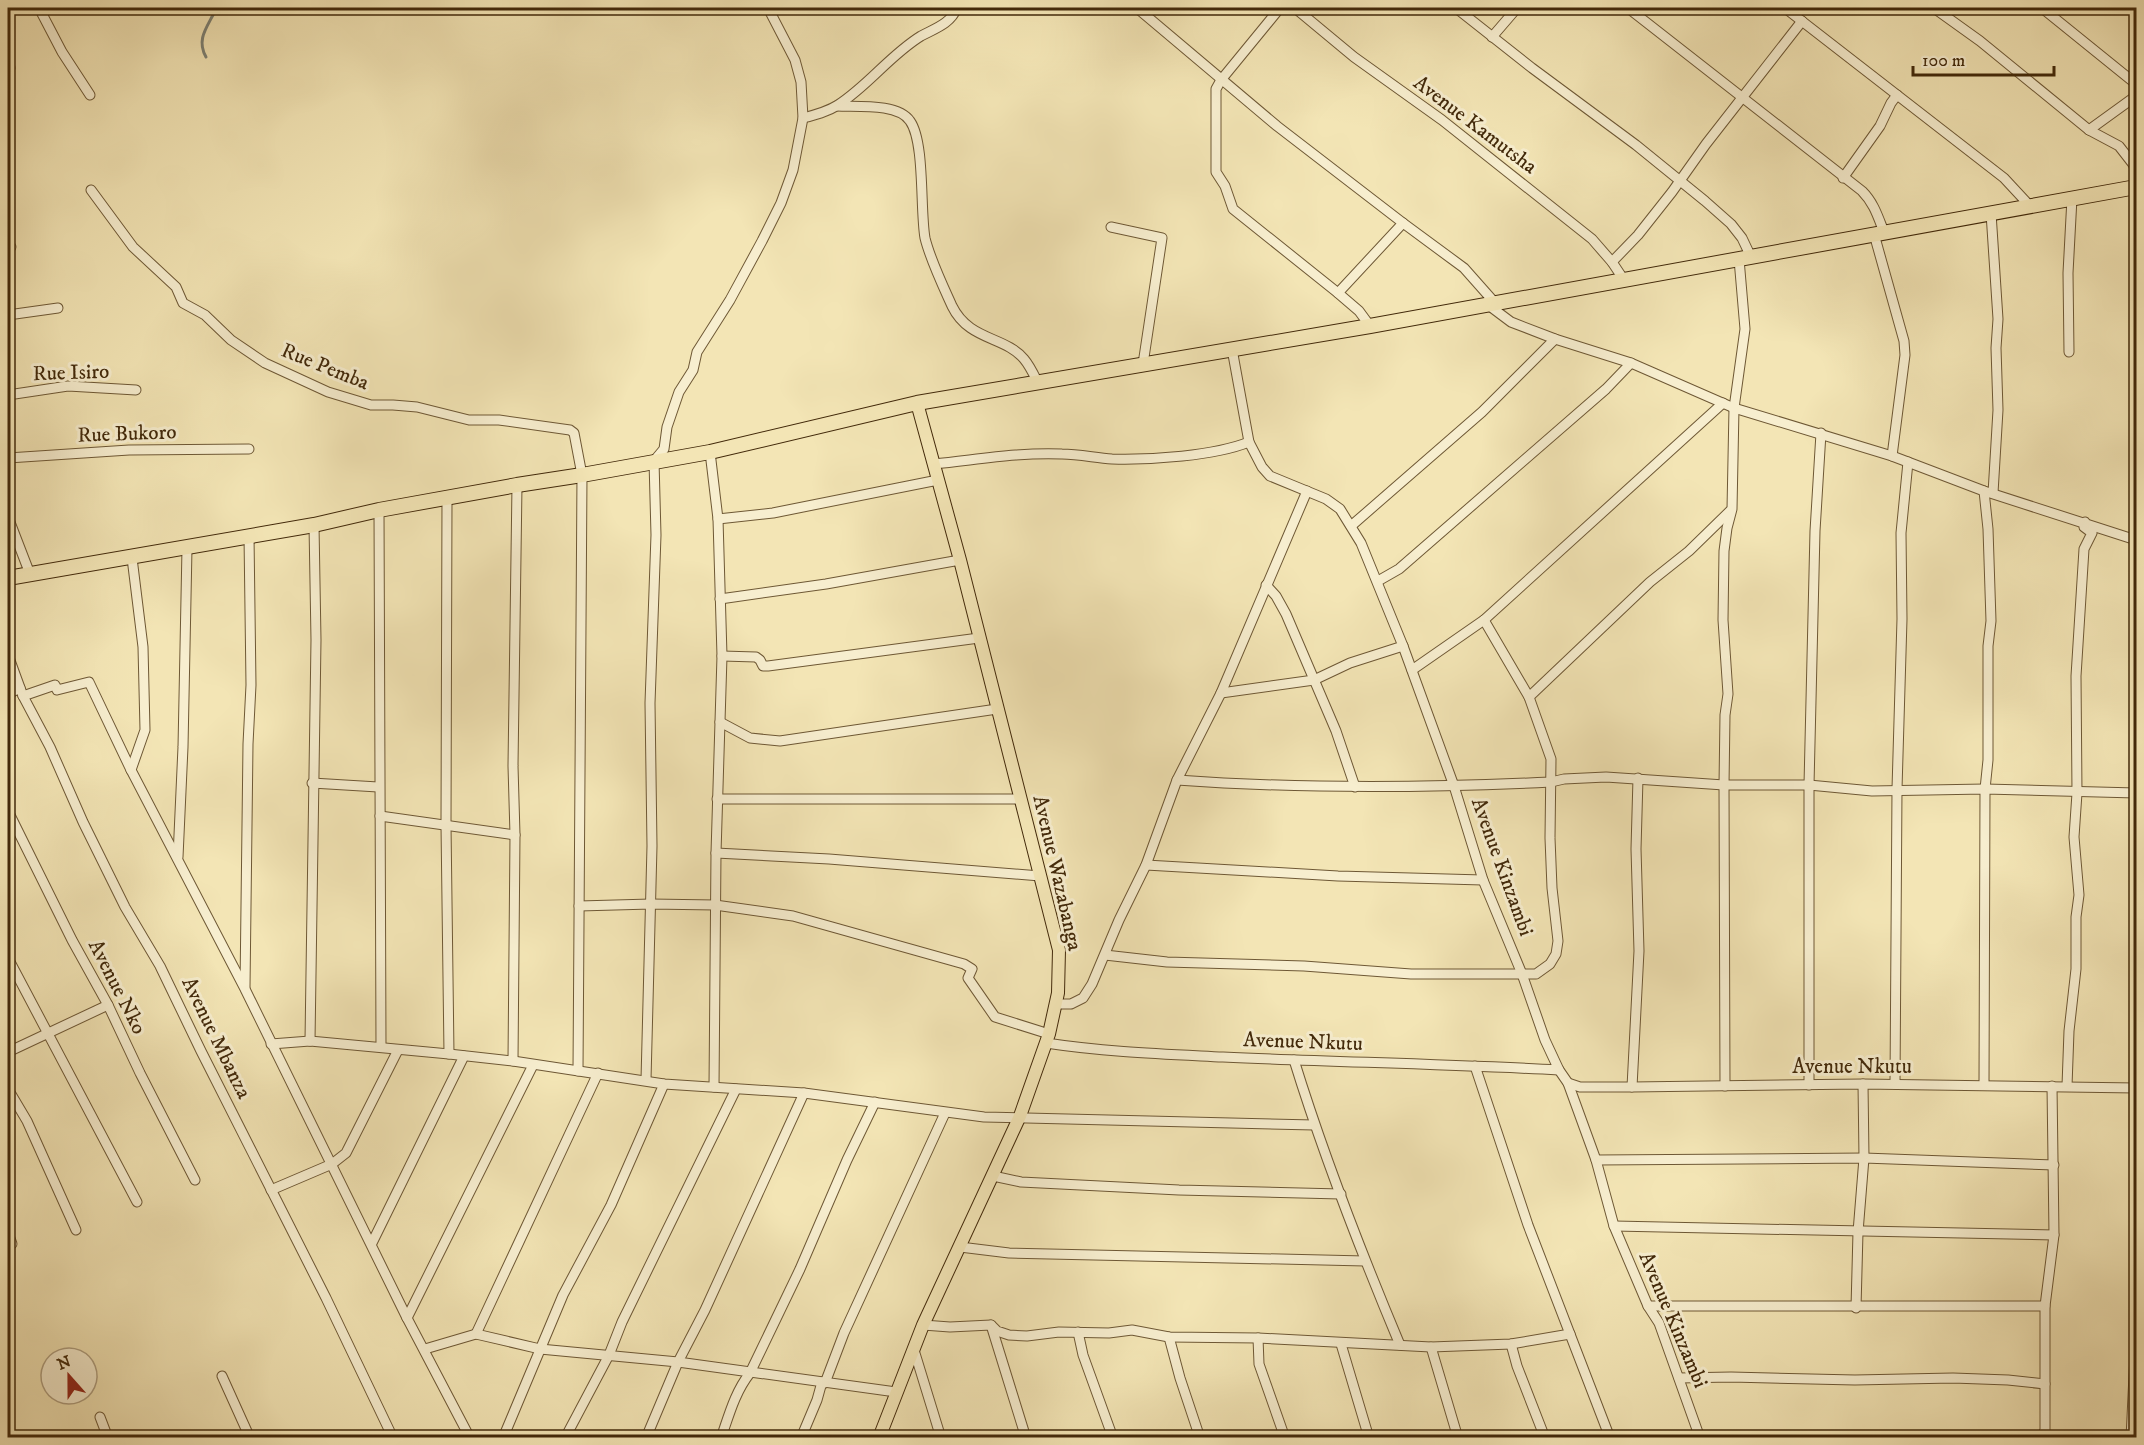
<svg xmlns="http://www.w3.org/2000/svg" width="2144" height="1445" font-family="'IM FELL DW Pica',serif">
<rect width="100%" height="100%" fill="#f3e5b5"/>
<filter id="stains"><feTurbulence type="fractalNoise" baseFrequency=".00333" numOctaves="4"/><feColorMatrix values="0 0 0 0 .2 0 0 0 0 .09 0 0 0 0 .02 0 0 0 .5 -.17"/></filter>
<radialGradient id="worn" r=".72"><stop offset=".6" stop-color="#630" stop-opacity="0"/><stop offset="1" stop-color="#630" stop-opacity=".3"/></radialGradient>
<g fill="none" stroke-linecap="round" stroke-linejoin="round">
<path stroke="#7c8174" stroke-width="3" d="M206,57C197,41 205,30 213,15L211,8"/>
<defs>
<g id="minor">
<path d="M39,8L62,52L90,95"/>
<path d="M1137,8L1277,126L1403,223L1464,268L1495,303"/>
<path d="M1280,8L1221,80L1216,89V172L1225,186L1233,209L1338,293L1359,311L1370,326"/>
<path d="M1295,8L1354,57L1442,120L1592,239L1612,262L1624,280"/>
<path d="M1456,8L1532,68L1636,145L1705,201L1731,224L1742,238L1751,257"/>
<path d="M1628,8L1862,191C1874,203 1878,217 1884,232"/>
<path d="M1785,8L2004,178L2030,206"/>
<path d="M1934,8L1980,41L2089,130L2119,146L2133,164L2136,171"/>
<path d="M2042,8L2136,84"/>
<path d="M1492,37L1517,8"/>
<path d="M8,58L10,68L8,72"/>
<path d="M837,106C857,107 898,103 910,121C925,142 920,210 925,238C930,259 943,286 952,306C969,341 1005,336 1024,359C1030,366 1034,375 1038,383"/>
<path d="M803,118C815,115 827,112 838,105C869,85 890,55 921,36C936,28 950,24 957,8"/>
<path d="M2089,130L2136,96"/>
<path d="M1843,178L1880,126L1891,103L1897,95"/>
<path d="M91,190L133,247L176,287L183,303L205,315L231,340L265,363L328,392L371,405H393L417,407L469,420H499L570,430L574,433L582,475L578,1071"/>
<path d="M1991,213L1998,319L1996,348L1998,410L1993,493"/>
<path d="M1111,227L1162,238L1143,364"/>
<path d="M1874,234L1904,341L1905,355L1892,456"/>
<path d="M8,248L11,247"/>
<path d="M1612,262L1638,235L1672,192L1706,144L1802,21"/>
<path d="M1338,293L1403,223"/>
<path d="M1487,304L1511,322L1555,339L1631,363L1734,408L1892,456L1984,491L2136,540"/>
<path d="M8,315L58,308"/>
<path d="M1232,349L1249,442L1262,467L1270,476L1326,499L1340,509L1361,543L1403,646L1454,786L1483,880L1522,974L1545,1040L1559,1070L1568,1083L1596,1160L1614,1226L1648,1306L1659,1323L1700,1438"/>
<path d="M2069,352L2068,273L2072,198"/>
<path d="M8,395L68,386L136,390"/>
<path d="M710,452L718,519L722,656L716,853L714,1087"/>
<path d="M8,458L129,450L249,449"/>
<path d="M934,464C976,460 1019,452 1062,454C1079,454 1096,458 1112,459C1151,460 1214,456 1249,442"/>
<path d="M447,499L446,825L449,1054"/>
<path d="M379,510L381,1047"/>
<path d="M8,517L30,574"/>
<path d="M718,519L773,513L938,480"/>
<path d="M1351,526L1482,412L1555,339"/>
<path d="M1378,581L1399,569L1606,389L1631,363"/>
<path d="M1266,585L1276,596L1286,614L1336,731L1355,787"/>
<path d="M720,599L826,584L960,560"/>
<path d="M8,655L23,696L50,747L83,822L125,907L160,966L201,1051L326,1298L393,1438"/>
<path d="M722,656L756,657L760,660L763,666H768L979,638"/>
<path d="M1412,670L1484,620L1723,403"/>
<path d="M1221,693L1314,680L1350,663L1403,646"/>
<path d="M8,694L20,688"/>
<path d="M23,696L55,685L57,690L89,682L131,770L245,989L407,1318L470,1438"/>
<path d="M1529,697L1650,582L1689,551L1730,511"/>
<path d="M720,722L750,738L780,741L997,709"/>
<path d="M131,770L145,730L143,647L132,558"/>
<path d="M1177,780C1302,789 1426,788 1551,782L1564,779L1606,777L1724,785H1809L1872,791L1985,789L2136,793"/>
<path d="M312,783L378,787"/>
<path d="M717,799H1021"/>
<path d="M8,811L72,940L108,1005L140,1073L195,1180"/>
<path d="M380,816L515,835"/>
<path d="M716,853L829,859L1040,876"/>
<path d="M178,857L183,747L187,548"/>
<path d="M1146,865L1338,876L1483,880"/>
<path d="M579,906L651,904L715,905L793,916L964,964L972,969L968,978L995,1017L1049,1034"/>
<path d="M1105,955L1167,962L1304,966L1411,974H1536L1550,964L1556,954L1558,941L1552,888L1550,838L1551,759L1529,697L1484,620"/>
<path d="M8,958L137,1202"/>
<path d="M245,987L248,744L251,685L249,536"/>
<path d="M1056,1004H1071L1083,998L1092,984L1119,920L1146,865L1177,780L1221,693L1307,491"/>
<path d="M310,1041L316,640L314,525"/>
<path d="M1046,1043C1105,1052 1164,1054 1223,1057C1335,1062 1447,1064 1559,1070"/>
<path d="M271,1044L310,1041L449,1054L513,1061L664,1084L804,1093L984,1117L1314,1125"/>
<path d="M8,1052L108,1005"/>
<path d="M1294,1060C1324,1157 1361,1252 1400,1345"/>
<path d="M513,1061L515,835L513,766L517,485"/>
<path d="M1475,1066L1528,1225L1610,1438"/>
<path d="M646,1080L652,846L650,703L656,535L654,461L664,449L667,427L679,392L693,370L697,352L730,300L762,241L781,203L793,170L803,118L801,82L795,60L768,8"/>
<path d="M1568,1083L1580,1087H1632L1863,1084L2136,1088"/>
<path d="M1895,1084L1897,789L1902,619L1901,533L1908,462"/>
<path d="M1809,1085V785L1815,531L1821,433"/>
<path d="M1984,1085L1985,789L1988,760V646L1991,621L1988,529L1984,491"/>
<path d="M1725,1086L1724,785L1725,715L1728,694L1723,620L1724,551L1727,528L1732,509L1734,408L1745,329L1739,259"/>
<path d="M2067,1086L2069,1031L2076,969V917L2079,895L2074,837L2077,793L2076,676L2084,549L2092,533L2084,527L2085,522"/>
<path d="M1632,1087L1639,951L1636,849L1638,778"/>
<path d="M8,1089L27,1121L76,1230"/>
<path d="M1596,1160L1864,1158L2054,1165"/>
<path d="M993,1176L1021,1182L1179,1190L1341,1194"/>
<path d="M271,1190L332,1164L346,1153L398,1050"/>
<path d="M1614,1226L2054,1235"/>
<path d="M8,1233L12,1244"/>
<path d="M372,1243L464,1056"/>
<path d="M960,1247L1009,1253L1365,1261"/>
<path d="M1648,1306H2045"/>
<path d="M1856,1308L1858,1232L1864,1158L1863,1084"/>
<path d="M407,1318L533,1065"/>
<path d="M923,1325L950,1327L991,1325L997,1331L1009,1335L1027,1336L1059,1332L1109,1333L1132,1330L1169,1337L1258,1338L1431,1347L1511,1344L1570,1334"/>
<path d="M991,1325L1026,1438"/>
<path d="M1078,1332L1083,1355L1113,1438"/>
<path d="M476,1334L598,1073"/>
<path d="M1169,1337L1180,1378L1200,1438"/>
<path d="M1258,1338L1259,1364L1285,1438"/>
<path d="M1341,1344L1369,1438"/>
<path d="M1511,1344L1517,1366L1545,1438"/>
<path d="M1431,1347L1458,1438"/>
<path d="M425,1349L476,1334L540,1349L678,1362L896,1392"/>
<path d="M914,1350L941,1438"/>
<path d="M222,1376L250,1438"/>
<path d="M1679,1378L1731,1377L1855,1380L1953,1378L2008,1380L2045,1384"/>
<path d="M825,1383L844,1333L945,1113"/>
<path d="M100,1417L108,1438"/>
<path d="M503,1438L563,1295L611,1205L664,1084"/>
<path d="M565,1438L609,1355L622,1322L736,1089"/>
<path d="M646,1438L678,1362L705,1310L804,1093"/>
<path d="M721,1438C729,1415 735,1392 750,1373L800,1269L847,1160L875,1102"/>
<path d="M801,1438L817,1400L822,1382"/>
<path d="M2041,1438L2045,1430V1306L2054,1235L2052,1086"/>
<path d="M2131,1438L2135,1354L2136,1286"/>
</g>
<path id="major" d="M879,1438L923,1325L1020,1116L1049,1034L1058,993L1059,950L960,560L917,403"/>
<path id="highway" d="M8,578L314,525L379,510L517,485L582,475L710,452L917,403L1370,326L2136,187"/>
</defs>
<use href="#minor" stroke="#6e5835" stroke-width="11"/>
<use href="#major" stroke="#42290a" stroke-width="14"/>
<use href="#highway" stroke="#42290a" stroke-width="16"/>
<use href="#minor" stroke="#f7eecf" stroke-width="9"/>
<use href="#major" stroke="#f3e5b5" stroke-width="12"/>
<use href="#highway" stroke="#f3e5b5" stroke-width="14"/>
</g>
<g text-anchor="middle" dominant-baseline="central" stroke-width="6" stroke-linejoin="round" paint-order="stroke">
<g font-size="21" fill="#42290a" stroke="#f7eecf">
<text transform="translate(1475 125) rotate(37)">Avenue Kamutsha</text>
<text transform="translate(325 367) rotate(22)">Rue Pemba</text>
<text transform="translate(71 373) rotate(-2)">Rue Isiro</text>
<text transform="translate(127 434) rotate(-2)">Rue Bukoro</text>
<text transform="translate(1502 867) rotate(70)">Avenue Kinzambi</text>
<text transform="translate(1057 873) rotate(77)">Avenue Wazabanga</text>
<text transform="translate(117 987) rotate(63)">Avenue Nko</text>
<text transform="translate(216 1038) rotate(64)">Avenue Mbanza</text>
<text transform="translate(1303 1042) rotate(2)">Avenue Nkutu</text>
<text x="1852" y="1067">Avenue Nkutu</text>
<text transform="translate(1673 1320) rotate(67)">Avenue Kinzambi</text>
</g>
</g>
<rect width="2144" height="1445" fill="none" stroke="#f3e5b5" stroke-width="30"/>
<rect x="9" y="9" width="2126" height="1427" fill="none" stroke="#42290a" stroke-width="3"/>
<rect x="15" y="15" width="2114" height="1415" fill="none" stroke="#42290a" stroke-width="1.5"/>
<g transform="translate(69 1376) rotate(339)"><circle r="28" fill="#f7eecf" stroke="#af9f80" stroke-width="1.5"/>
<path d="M0-4.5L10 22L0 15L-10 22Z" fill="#8f2418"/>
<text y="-9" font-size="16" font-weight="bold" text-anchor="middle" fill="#42290a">N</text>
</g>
<path d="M1913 66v9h141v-9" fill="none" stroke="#42290a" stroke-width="3"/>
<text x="1922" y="66" font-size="18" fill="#42290a" stroke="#f7eecf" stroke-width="4.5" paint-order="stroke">100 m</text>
<rect width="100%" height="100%" filter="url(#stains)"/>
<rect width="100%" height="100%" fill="url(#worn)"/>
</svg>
